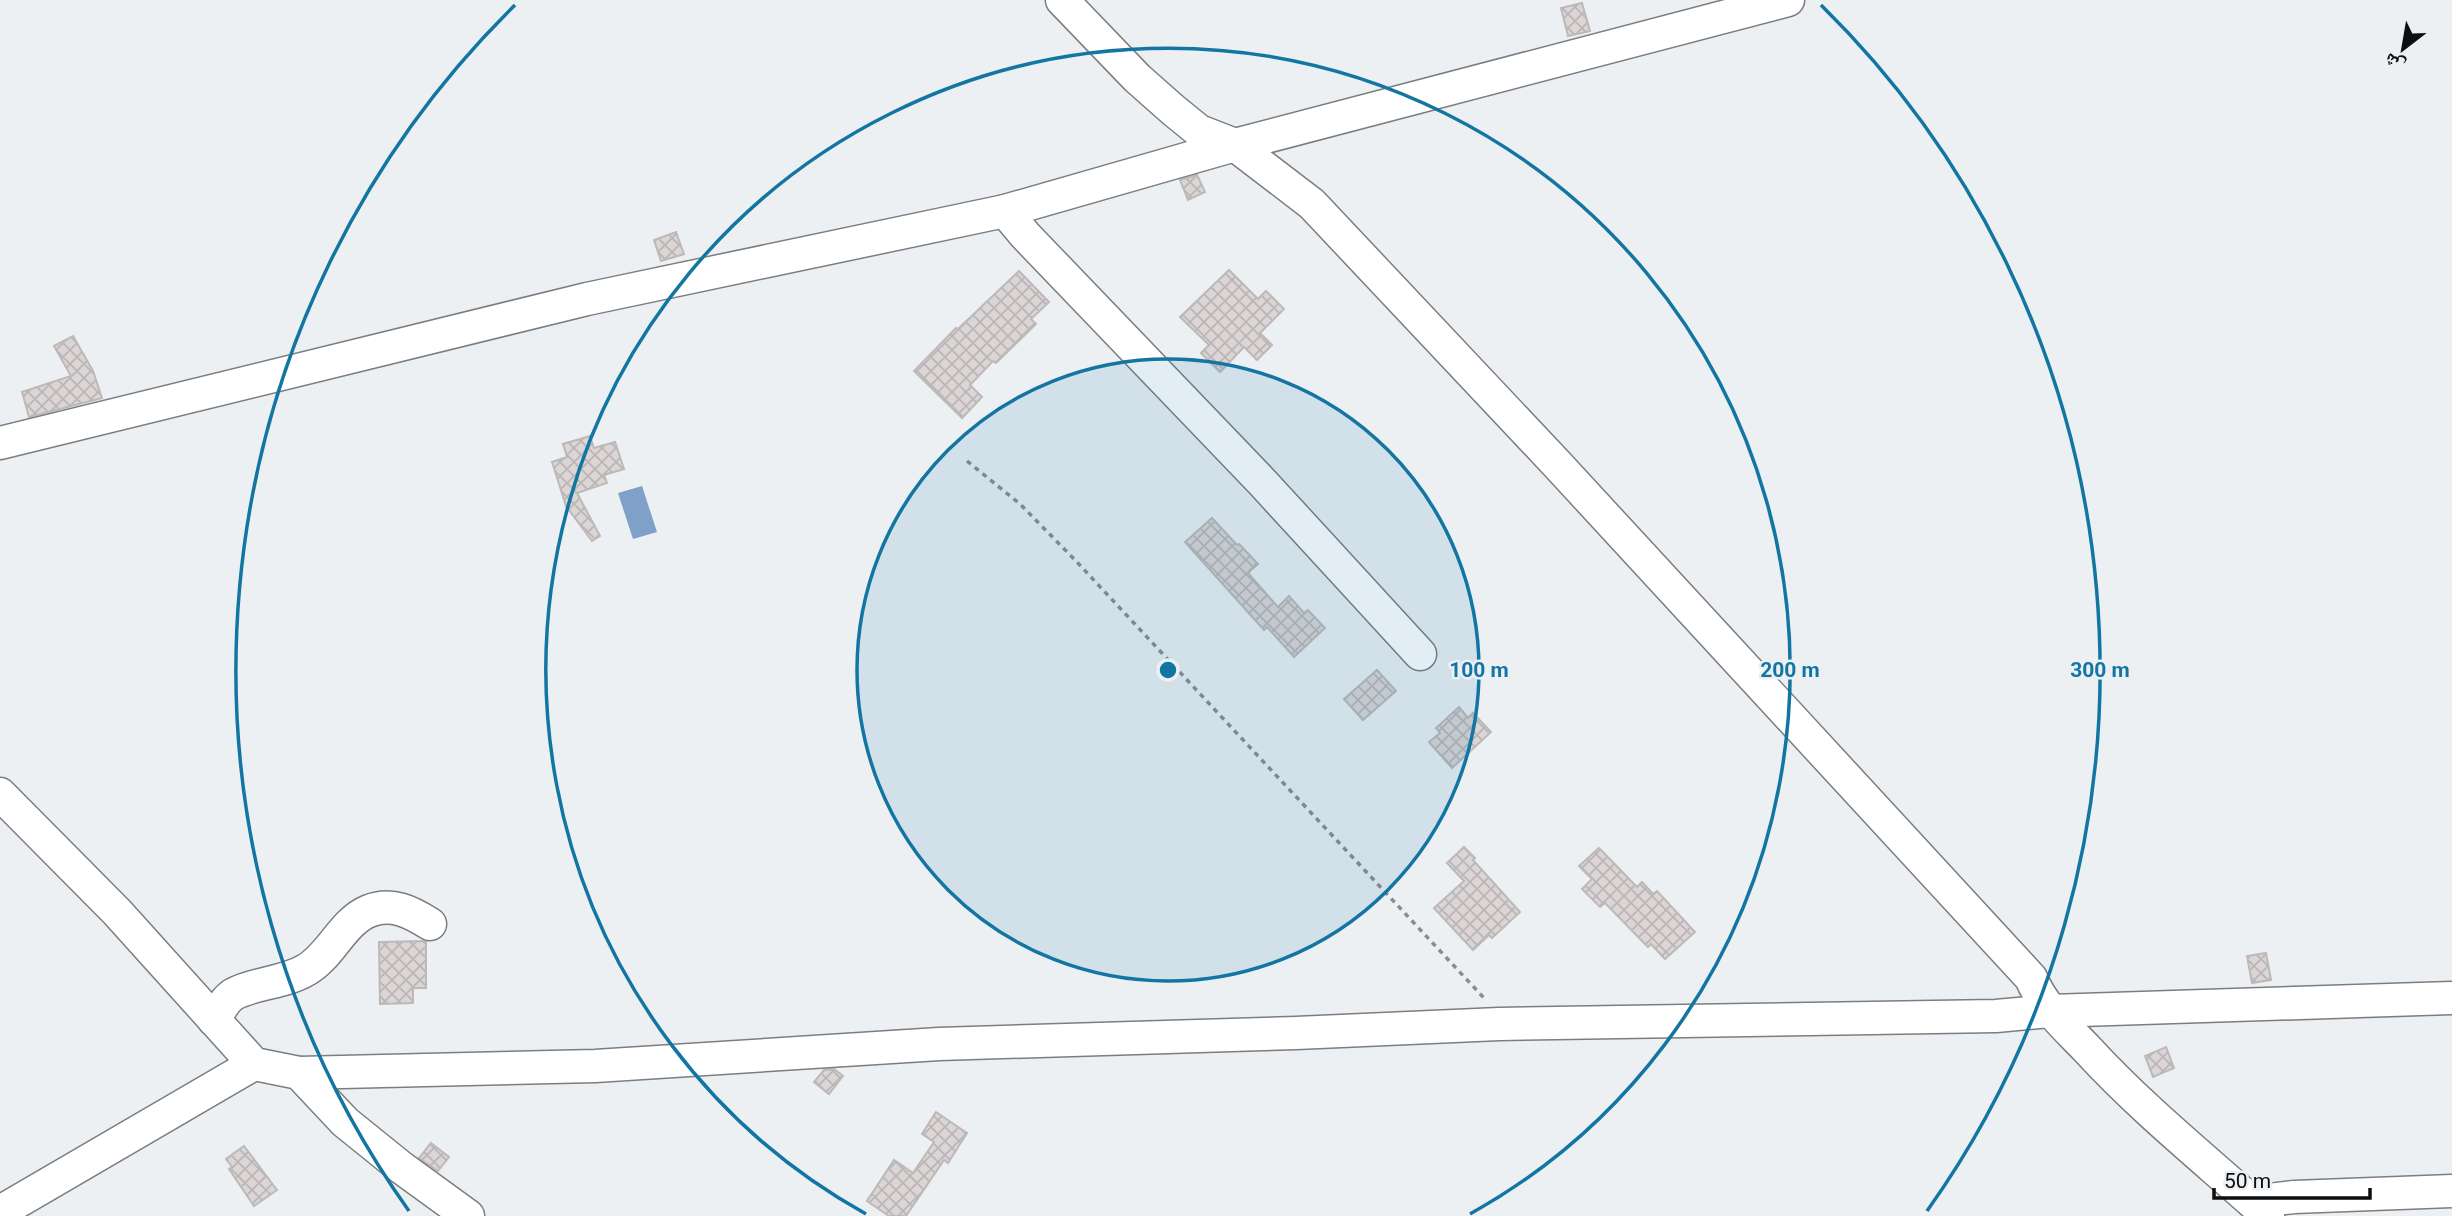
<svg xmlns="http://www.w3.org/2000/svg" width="2452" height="1216" font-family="Roboto,'Noto Naskh Arabic',sans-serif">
<defs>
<pattern id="building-cross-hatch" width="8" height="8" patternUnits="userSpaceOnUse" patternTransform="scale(1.75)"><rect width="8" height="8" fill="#dbd6d5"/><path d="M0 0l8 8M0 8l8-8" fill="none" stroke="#bbb6b6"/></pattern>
</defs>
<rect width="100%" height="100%" fill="#edf0f3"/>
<path fill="#7ea0c9" d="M642,486L657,532L633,539L618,493Z"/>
<g fill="url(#building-cross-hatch)" stroke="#bdb9b8" stroke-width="2">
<path d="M1582,3L1590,31L1568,36L1561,8Z"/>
<path d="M1197,175L1205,192L1188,200L1180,180Z"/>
<path d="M676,232L684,254L661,261L654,240Z"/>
<path d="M1229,270L1258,299L1266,291L1284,309L1260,333L1272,345L1257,360L1244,347L1220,372L1201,353L1209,345L1180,317Z"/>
<path d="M1019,271L1049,302L1031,319L1036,324L996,363L993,361L970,385L982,397L962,418L914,371L956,328L958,329Z"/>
<path d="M73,336L93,371L102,398L29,417L22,392L71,376L54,346Z"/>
<path d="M590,436L594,448L615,442L624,469L604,475L607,483L577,493L600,536L592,541L566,506L552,462L567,457L563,444Z"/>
<path d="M1212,518L1237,545L1239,544L1258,564L1248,573L1278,607L1289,596L1304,613L1308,610L1325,628L1294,657L1267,627L1264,630L1185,542Z"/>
<path d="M1377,670L1396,691L1363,720L1344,699Z"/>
<path d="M1459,707L1468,718L1473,713L1491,732L1452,768L1429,742L1440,733L1436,728Z"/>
<path d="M1464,847L1475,858L1473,860L1520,912L1492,938L1489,935L1473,950L1434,908L1464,881L1447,863Z"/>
<path d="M1599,848L1637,887L1642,882L1653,894L1657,891L1695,932L1665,959L1651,944L1648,947L1605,903L1600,907L1582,889L1592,879L1579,866Z"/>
<path d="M426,941V988H413V1003L380,1004L379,942Z"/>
<path d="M2266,953L2271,980L2252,983L2247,956Z"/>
<path d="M2166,1047L2174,1068L2153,1077L2145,1056Z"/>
<path d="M834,1069L843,1076L829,1094L814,1082L824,1070Z"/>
<path d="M936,1112L967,1133L948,1163L944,1160L906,1216H889L867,1201L894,1160L913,1173L934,1142L922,1134Z"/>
<path d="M431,1143L449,1157L438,1171L419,1158Z"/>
<path d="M244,1146L277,1190L254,1206L229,1169L232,1167L226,1159Z"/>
</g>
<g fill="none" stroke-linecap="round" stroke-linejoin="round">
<defs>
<g id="minor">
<path d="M1062,0L1137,78L1172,109L1199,131L1235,145L1312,204L1556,463L2031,978C2043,1007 2066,1027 2087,1049C2143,1110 2207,1161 2268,1216"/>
<path d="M1005,211L1025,235L1263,483L1420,654"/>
<path d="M0,443L587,299L1005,211L1235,145L1788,0"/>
<path d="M0,794L117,912L254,1064L299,1073L345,1122L402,1168L468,1216"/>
<path d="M214,1020C219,1012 225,999 234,994C254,983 284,983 306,970C331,956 342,922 369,911C392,902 411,912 430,924"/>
<path d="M299,1073L595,1066L939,1044L1296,1033L1499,1024L1996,1016L2050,1011L2452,998"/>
<path d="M2253,1202L2294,1197L2452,1191"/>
<path d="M0,1212L254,1064"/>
</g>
</defs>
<use href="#minor" stroke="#7b7d80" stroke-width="35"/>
<path stroke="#8a8c8e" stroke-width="3.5" stroke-dasharray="5 5" stroke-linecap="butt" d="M967,461L1020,504L1076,561L1484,998"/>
<use href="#minor" stroke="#fff" stroke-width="32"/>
</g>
<circle cx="1168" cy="670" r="311" fill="#1376a2" fill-opacity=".12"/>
<g fill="none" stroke="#1376a2" stroke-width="3.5">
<circle cx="1168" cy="670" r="311"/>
<path d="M866 1214A622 622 0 1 1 1470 1214"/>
<path d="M409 1211A932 932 0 0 1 515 5M1821 5A932 932 0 0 1 1927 1211"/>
</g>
<circle cx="1168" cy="670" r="10" fill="#1376a2" stroke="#edf0f3" stroke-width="3.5"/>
<g font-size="21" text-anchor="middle" font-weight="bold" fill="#1376a2" stroke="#edf0f3" stroke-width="5" stroke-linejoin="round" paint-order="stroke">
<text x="1479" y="677">100 m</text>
<text x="1790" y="677">200 m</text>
<text x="2100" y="677">300 m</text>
</g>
<g transform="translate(2403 49) rotate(211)" stroke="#edf0f3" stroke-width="5" paint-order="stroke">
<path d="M0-5L12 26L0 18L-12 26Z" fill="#0d0e0f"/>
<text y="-10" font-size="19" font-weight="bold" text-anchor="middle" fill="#0d0e0f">ش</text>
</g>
<path d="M2214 1188v10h156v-10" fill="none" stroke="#0d0e0f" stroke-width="3.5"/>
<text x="2224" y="1188" font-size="21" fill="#0d0e0f" stroke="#edf0f3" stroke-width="5" paint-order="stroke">50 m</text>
</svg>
